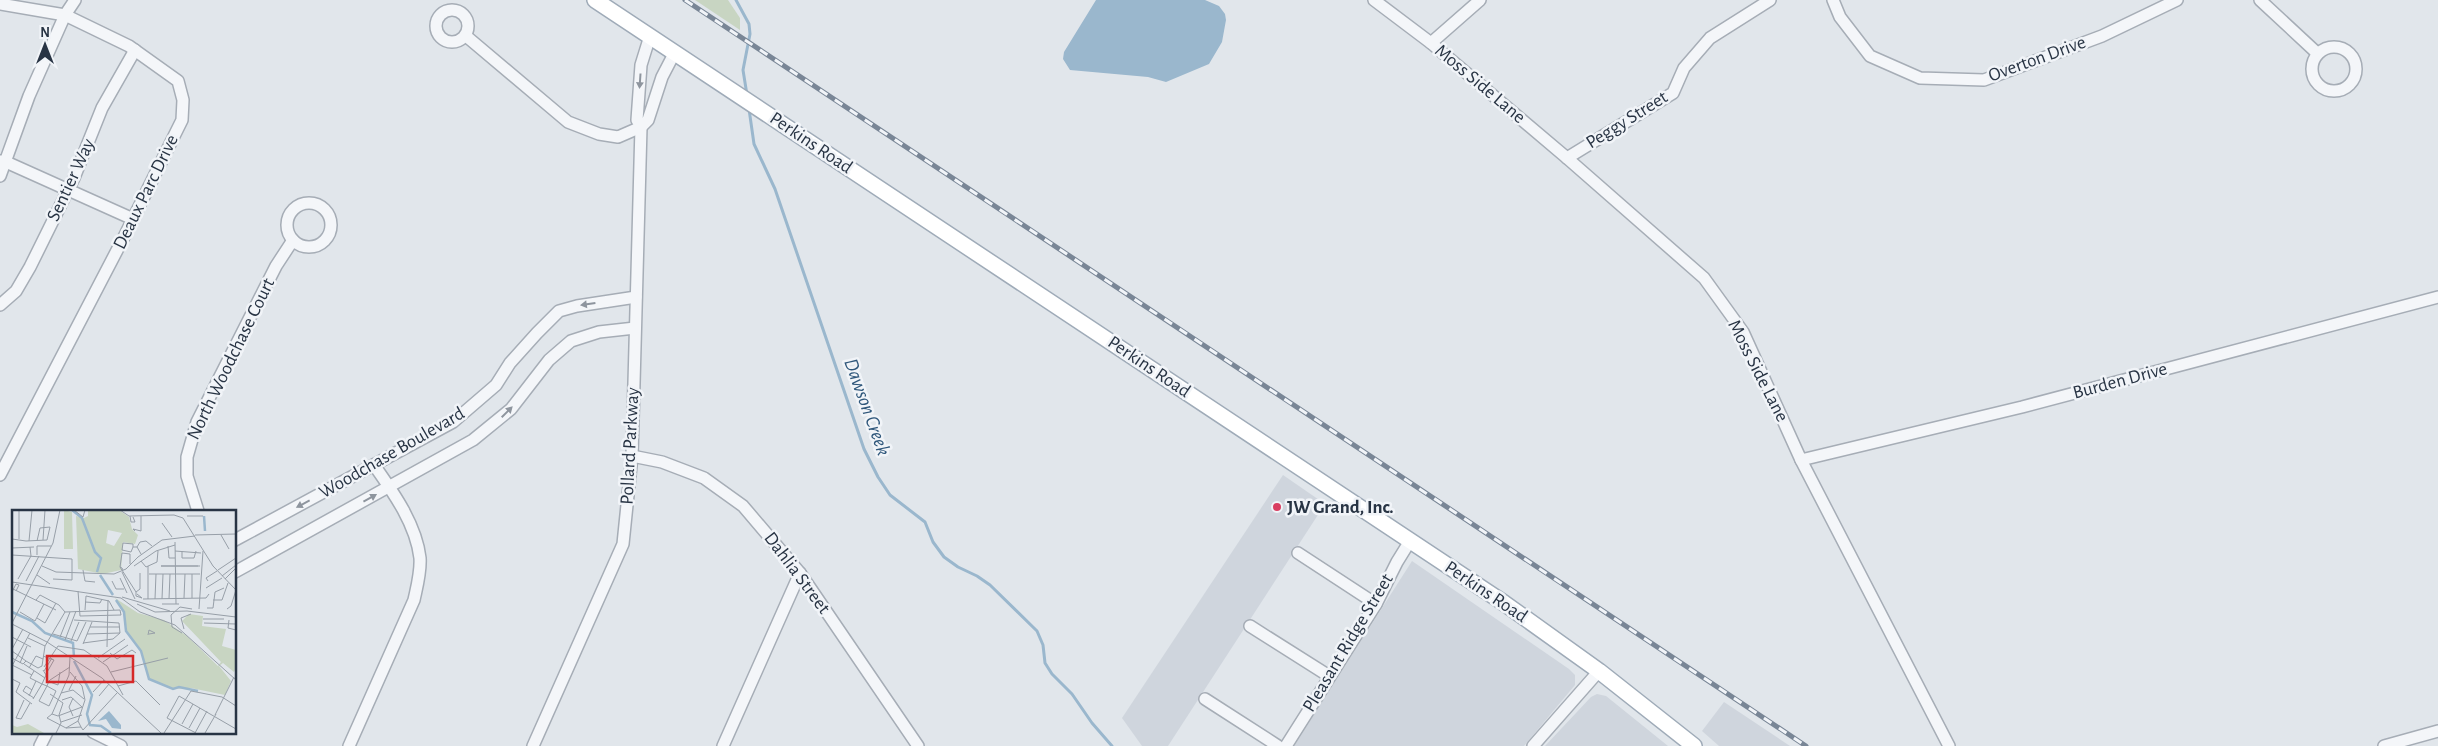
<svg xmlns="http://www.w3.org/2000/svg" width="2438" height="746" font-family="'Alegreya Sans',sans-serif">
<rect width="100%" height="100%" fill="#e1e6eb"/>
<g fill="#cfd5dd">
<path d="M1283,475L1325,504L1168,746H1142L1122,718Z"/>
<path d="M1412,561L1569,669L1575,675V685L1524,746H1294Z"/>
<path d="M1597,694L1606,696L1668,746H1545L1591,697Z"/>
<path d="M1724,702L1790,746H1719L1702,731Z"/>
</g>
<path fill="#c8d5c2" d="M695,0H728L740,18V30Z"/>
<path fill="#9ab7cd" d="M1096,0H1205L1219,6L1225,14L1226,20L1222,42L1209,64L1166,82L1148,77L1070,70L1063,59L1064,52Z"/>
<g fill="none" stroke-linecap="round" stroke-linejoin="round">
<g stroke="#9ab7cd" stroke-width="3">
<path d="M736,0L749,24L750,34L743,70L747,95"/>
<path d="M749,109L754,144L775,189L864,449L878,477L890,495L925,522L933,542L944,557L958,567L977,576L990,585L1037,631L1043,645L1045,663L1052,674L1072,694L1092,723L1112,746"/>
</g>
<defs>
<g id="minor">
<path d="M1374,0L1431,43L1567,158L1704,278L1743,332L1801,460L1949,746"/>
<path d="M1833,0L1840,17L1870,56L1920,78L1984,80L2102,36L2177,0"/>
<path d="M2260,0L2317,53"/>
<path d="M0,4L65,15L129,46L178,81L183,100L182,120L125,235L0,475"/>
<circle cx="452" cy="26" r="16"/>
<path d="M466,36L568,122L599,134L618,137L641,127L648,120L662,77L675,52"/>
<path d="M1431,43L1480,0"/>
<circle cx="2334" cy="69" r="22"/>
<path d="M1567,158L1673,93L1684,68L1710,38L1770,0"/>
<path d="M0,161L6,162L133,219"/>
<path d="M0,176L29,96L65,15L75,0"/>
<circle cx="309" cy="225" r="22"/>
<path d="M0,305L16,291L30,267L74,178L102,108L135,50"/>
<path d="M632,456L662,462L704,478L743,506L800,573L918,746"/>
<path d="M1801,460L2022,407L2438,297"/>
<path d="M198,511L187,476V457L197,422L276,266L293,240"/>
<path d="M235,540L453,422L496,385L510,363L537,333L559,311L577,306L636,297"/>
<path d="M1298,553L1376,604"/>
<path d="M235,572L473,440L511,409L549,360L571,341L599,332L635,328"/>
<path d="M1250,626L1329,676"/>
<path d="M1205,699L1278,746"/>
<path d="M93,732L121,746"/>
<path d="M40,746L47,732"/>
<path d="M349,746L414,600C417,586 421,572 420,558C416,524 393,492 374,465"/>
<path d="M533,746L623,544L632,456L641,127L637,120L641,65L650,36"/>
<path d="M723,746L800,573"/>
<path d="M1286,746L1376,604L1397,562L1410,541"/>
<path d="M1533,746L1599,671"/>
<path d="M2384,746L2438,731"/>
</g>
<path id="major" d="M595,0L1504,603L1599,671L1694,746"/>
</defs>
<use href="#minor" stroke="#a6adb6" stroke-width="14"/>
<use href="#major" stroke="#9fabb8" stroke-width="18"/>
<use href="#minor" stroke="#f4f6f9" stroke-width="11"/>
<use href="#major" stroke="#fff" stroke-width="15"/>
<defs>
<path id="rail" d="M685,0L1806,746"/>
</defs>
<use href="#rail" stroke="#798696" stroke-width="5"/>
<use href="#rail" stroke="#f1f4f8" stroke-width="3" stroke-dasharray="9" stroke-linecap="butt"/>
</g>
<defs><path id="oneway-solid" d="M-6-.8H1V-3.2L6.5 0L1 3.2V.8H-6Z" transform="scale(1.25)"/></defs>
<g fill="#8e959e">
<use href="#oneway-solid" transform="translate(640 81) rotate(94)"/>
<use href="#oneway-solid" transform="translate(588 304) rotate(172)"/>
<use href="#oneway-solid" transform="translate(507 412) rotate(-45)"/>
<use href="#oneway-solid" transform="translate(370 498) rotate(-29)"/>
<use href="#oneway-solid" transform="translate(303 504) rotate(152)"/>
</g>
<circle fill="#d93d60" stroke="#f1f4f8" stroke-width="2" cx="1277" cy="507" r="5"/>
<g text-anchor="middle" dominant-baseline="central" stroke-width="5" stroke-linejoin="round" paint-order="stroke">
<g font-size="19" fill="#283444" stroke="#f1f4f8">
<text transform="translate(2037 59) rotate(-20)">Overton Drive</text>
<text transform="translate(1480 84) rotate(40)">Moss Side Lane</text>
<text transform="translate(1627 120) rotate(-32)">Peggy Street</text>
<text transform="translate(811 143) rotate(34)">Perkins Road</text>
<text transform="translate(71 180) rotate(-65)">Sentier Way</text>
<text transform="translate(146 192) rotate(-64)">Deaux Parc Drive</text>
<text transform="translate(231 359) rotate(-64)">North Woodchase Court</text>
<text transform="translate(1149 367) rotate(34)">Perkins Road</text>
<text transform="translate(1758 371) rotate(63)">Moss Side Lane</text>
<text transform="translate(2120 381) rotate(-15)">Burden Drive</text>
<text transform="translate(630 446) rotate(-87)">Pollard Parkway</text>
<text transform="translate(392 453) rotate(-30)">Woodchase Boulevard</text>
<text transform="translate(797 573) rotate(53)">Dahlia Street</text>
<text transform="translate(1486 592) rotate(34)">Perkins Road</text>
<text transform="translate(1348 643) rotate(-59)">Pleasant Ridge Street</text>
</g>
<g font-size="19" font-weight="bold" fill="#283444" stroke="#f1f4f8" text-anchor="start">
<text x="1287" y="507">JW Grand, Inc.</text>
</g>
<g font-size="20" font-style="italic" fill="#2f577b" stroke="#f1f4f8">
<text transform="translate(867 407) rotate(70)">Dawson Creek</text>
</g>
</g>
<g transform="translate(12 510)">
<rect width="224" height="224" fill="#e1e6eb"/>
<path d="M52,0L60,2L61,39H52ZM76,0H107L117,7L120,19L126,25L123,34L111,32L109,60L91,64L66,59L64,6L72,8L76,6ZM96,20L110,23L102,36L94,33ZM103,88L126,103L152,110L175,126L206,156L209,152L170,111L177,104L191,106L190,116L214,119L210,136L224,140V158L222,162L211,153L207,156L219,171L213,185L179,178L161,179L137,169L129,140L115,121L112,102ZM16,214L32,223H0V215L5,217Z" fill="#c8d5c2" fill-rule="evenodd"/>
<path d="M97,201L109,215V219L100,218L94,209L86,211Z" fill="#9ab7cd"/>
<path fill="none" stroke="#9ab7cd" stroke-width="2.5" d="M60,0L70,8L83,42L89,48L85,62M192,6L193,21M88,65L101,85M104,90L112,102L114,121L129,141L137,169L161,179L167,177L186,181M0,102L20,111L33,123L61,133L62,147M62,151L80,185L75,204L78,215L89,216L99,223"/>
<path fill="none" stroke="#979fa8" stroke-width="1" d="M7,0V29M62,0L71,7L73,0M108,0L117,6L162,5L171,8L201,56L224,80M118,6L119,12H123L121,7M175,6H191M150,13L160,27M123,21L121,19L129,21V6M183,25L224,24M209,25L217,39M0,29L14,31L35,30L38,17L28,18L25,31M31,30L33,0M17,31L20,0M163,32L164,94M156,36L157,48H163M121,37V34L111,33L110,40L119,42L121,37H125M0,38L22,37M163,41L189,43M170,41V48H182L184,41M129,44L125,37L128,32L134,31L140,36M0,45L60,49V70L41,69M25,45V36H39M129,51L134,57L145,52L146,41M30,56L44,62L102,64L114,59L126,47L150,30L183,26M122,56L144,41L163,35M136,56V89M186,56H149H188M108,57L110,43L118,44V54M71,60L73,71L83,72M111,60L110,58L108,57L124,82V86L130,88L125,84M206,60L224,48M110,62L123,89M137,64H188M25,65L38,74M210,66L224,55M108,68L115,83M6,69L19,46L18,37M213,69L224,58M14,71L27,46M100,71L104,79H112M196,71L194,68L205,61M0,72L109,88L128,102L163,115L224,170M194,78L210,68M1,79L44,100M66,81L68,106L109,105L108,100M0,82L4,74L7,75L4,81M124,82L128,79V63M110,87L158,101M172,88L173,64M180,88V64M131,89L194,88L197,84M143,89L144,64M150,89L151,64M157,89L158,64M24,90L28,85L47,95L53,102M201,90H210L216,73M73,92L88,93L90,89M125,94L143,102L175,101L224,107M150,94H167M195,98H201L203,82L212,78M187,99L191,41M215,99L219,96L224,80M73,100L74,86L97,91L102,100M8,102L23,111M25,108L33,113L44,93M191,109H212M62,110L107,113L108,123L101,129L71,133M217,110L216,118L224,120M23,111L32,94M0,113L41,33L48,0M192,113L224,114M0,114L35,132L90,168L149,223M78,117H108M172,119L169,108L179,104M170,123L160,117L159,105L168,97L180,99M41,124L65,131L74,112M75,124L108,123M136,125L137,120L143,123L137,124M0,127L19,137M48,127L58,102M16,128L33,136M53,130L64,101M59,131L67,112M71,134L80,112M95,137L96,90M0,139L11,119M0,141L14,151L11,154L0,148M98,143L105,149L120,140L124,143M31,146L42,150L34,164M86,148L113,129M14,151L26,158L30,156M91,152L116,135M8,153L15,136M12,154L33,168M0,155L20,165M0,156L18,123M30,156L33,136L53,102L108,100M32,157L46,136L72,140L95,156L111,185M17,158L24,146L31,149M31,160L34,165L30,174L35,176L44,181L37,196L27,191L35,176L37,171L38,170L58,157M32,161L40,148M99,162L156,148M0,169L8,173L4,182L20,194M38,172L46,175L48,162M106,176L124,171L148,195M20,180L14,176L11,181L22,188M57,180L64,166M81,182L92,170M49,183L61,180L72,189M38,184L51,193L47,205L49,213L44,223M17,186L24,171M87,186L97,174M61,188L57,197L61,206M21,189L30,174L18,168L22,161M12,190L4,208L9,209L18,193M40,204L57,165L58,147M40,204L46,206L70,197L59,187L50,190M40,204L35,208L54,218L69,217L66,211M203,205L222,167M49,212L70,205M170,214L181,194M69,217L71,220L105,183M54,218L66,211L73,190L70,176L58,162M177,218L188,198M152,223L179,181L210,187L224,196M183,223L195,201M184,223L155,208L167,186L224,219M193,223L204,204"/>
<path fill="#d62828" fill-opacity="0.15" stroke="#d62828" stroke-width="2.5" d="M35,146H121V172H35Z"/>
<rect width="224" height="224" fill="none" stroke="#283444" stroke-width="2.5"/>
</g>
<g transform="translate(45 45)" stroke="#f1f4f8" stroke-width="4" paint-order="stroke">
<path d="M0-4L9 19L0 12L-9 19Z" fill="#283444"/>
<text y="-8" font-size="14" font-weight="bold" text-anchor="middle" fill="#283444">N</text>
</g>
</svg>
